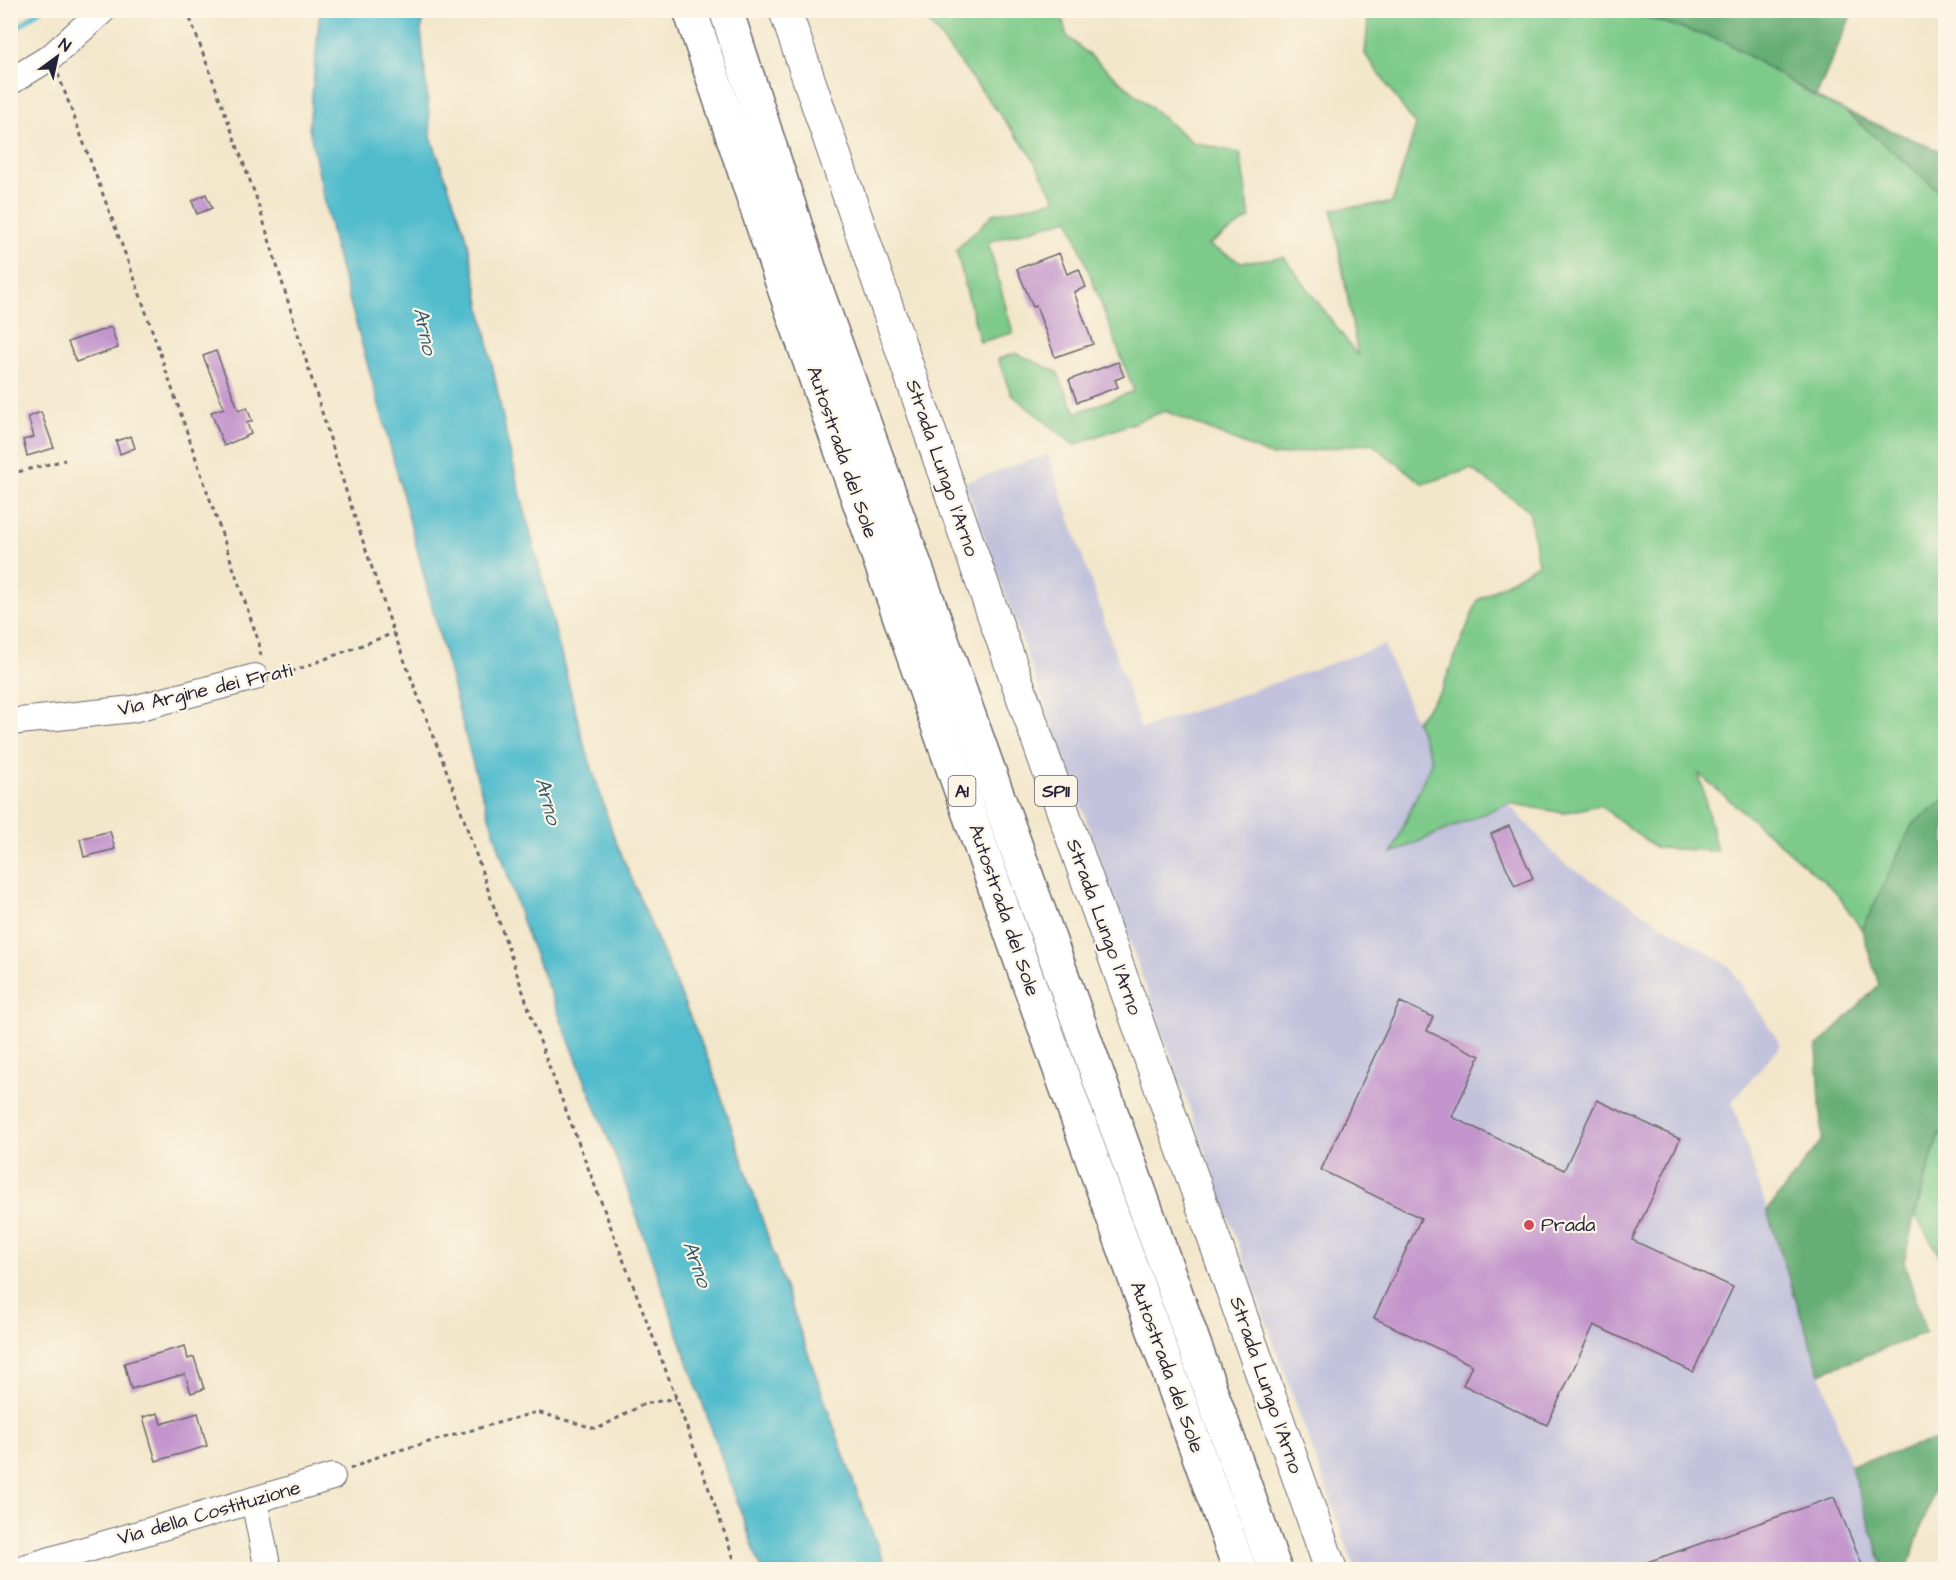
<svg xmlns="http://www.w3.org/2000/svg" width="1956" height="1580" font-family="'Architects Daughter',sans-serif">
<rect width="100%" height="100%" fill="#fcf5e5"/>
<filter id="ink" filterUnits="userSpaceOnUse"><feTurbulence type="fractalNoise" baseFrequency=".0167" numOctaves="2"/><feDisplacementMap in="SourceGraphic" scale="12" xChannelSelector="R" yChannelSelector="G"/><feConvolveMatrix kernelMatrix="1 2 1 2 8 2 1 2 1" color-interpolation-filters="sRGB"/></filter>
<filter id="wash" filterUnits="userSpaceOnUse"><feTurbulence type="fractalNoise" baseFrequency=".008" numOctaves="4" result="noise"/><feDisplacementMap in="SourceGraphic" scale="24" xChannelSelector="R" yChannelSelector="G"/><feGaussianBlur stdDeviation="1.35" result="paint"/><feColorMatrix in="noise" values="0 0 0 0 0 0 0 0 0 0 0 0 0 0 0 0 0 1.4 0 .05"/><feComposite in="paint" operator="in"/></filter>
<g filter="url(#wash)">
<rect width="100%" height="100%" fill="#f3e7cb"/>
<path fill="#c2c2dc" d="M1048,454L1141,729L1384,645L1432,760L1392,853L1508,803L1562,862L1729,966L1781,1045L1732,1102L1884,1569H1355L965,482Z"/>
<g fill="#7dca8a" stroke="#507662" stroke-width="1.5">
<path d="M920,11H1060L1067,36L1192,142L1240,153L1250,218L1208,245L1241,262L1284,257L1358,356L1332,209L1392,203L1416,126L1365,54L1369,11H1588L1646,17L1726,42L1815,97L1845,111L1945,196L1946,458L1940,460L1946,473L1945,799L1912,826L1862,930L1835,891L1699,774L1717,851L1656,848L1599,805L1564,813L1508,803L1392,853L1432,760L1416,721L1441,691L1478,600L1538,564L1529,510L1471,469L1423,484L1371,443L1272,456L1165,411L1074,445L1011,394L998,359L1016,353L1057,372L1076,413L1134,391L1069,219L988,242L1013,333L980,342L956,250L993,214L1056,200L1029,152Z"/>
<path d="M1939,1132L1946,1136L1945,1277L1937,1250L1915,1216Z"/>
</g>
<g fill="#66ae76" stroke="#446858" stroke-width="1.5">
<path d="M1588,11H1853L1816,97L1726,42L1646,17Z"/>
<path d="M1845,111L1945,153V196Z"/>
<path d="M1945,799V1136L1939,1133L1919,1198L1904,1261L1926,1333L1820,1373L1767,1211L1822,1140L1817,1047L1879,985L1862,930L1912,825Z"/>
<path d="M1945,1437V1458L1907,1569H1884L1850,1465Z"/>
</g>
<path fill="#50bbcc" stroke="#396e84" stroke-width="1.5" d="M320,11H426L421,30L431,137L467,238L508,444L582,737L614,837L712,1069L785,1288L863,1509L887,1569H761L619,1166L524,927L474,768L383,419L335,249L309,128Z"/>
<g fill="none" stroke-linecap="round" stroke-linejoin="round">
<path stroke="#50bbcc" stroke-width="5" d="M10,34L40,10"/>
</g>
<g id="blocks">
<g fill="#c395cc">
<path d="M206,194L212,208L197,214L192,201Z"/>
<path d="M1059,253L1067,274L1079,269L1086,287L1074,292L1093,344L1055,357L1036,306L1033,307L1017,269Z"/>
<path d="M111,327L118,348L76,362L68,342Z"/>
<path d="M216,351L239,411L247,407L252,421L247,423L251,434L224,446L211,412L224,408L203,356Z"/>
<path d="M1118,362L1124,376L1115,380L1118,387L1077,402L1069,380Z"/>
<path d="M41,412L54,448L27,456L23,440L34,437L28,417Z"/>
<path d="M131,436L135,448L120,454L116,441Z"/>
<path d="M1509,826L1533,878L1515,886L1491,834Z"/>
<path d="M110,831L115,849L84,857L80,839Z"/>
<path d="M1400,1002L1433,1017L1427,1031L1480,1056L1452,1117L1564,1170L1597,1100L1680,1139L1632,1240L1733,1287L1693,1372L1594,1325L1547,1425L1463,1385L1472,1365L1374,1318L1421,1218L1321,1170Z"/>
<path d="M185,1346L188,1359L194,1357L204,1389L191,1393L185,1374L131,1389L124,1363Z"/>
<path d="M158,1413L161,1424L198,1413L207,1446L156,1461L143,1417Z"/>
<path d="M1834,1497L1864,1569H1633V1567Z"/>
</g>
</g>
</g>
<g filter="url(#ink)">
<use href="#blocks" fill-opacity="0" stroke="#6b676d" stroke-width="1.5"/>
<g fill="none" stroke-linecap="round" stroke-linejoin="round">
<defs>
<g id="minor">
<path d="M10,82L52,56L103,10"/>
<path d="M10,722L133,709L255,677"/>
<path d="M254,1500L268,1570"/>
<path d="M17,1570L332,1477"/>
</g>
<path id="major" d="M785,10L966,537L1331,1570"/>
<g id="highway">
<path d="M690,10L784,288L1022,964L1240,1570"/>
<path d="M726,10L814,283L1275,1570"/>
</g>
</defs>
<use href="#minor" stroke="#6b676d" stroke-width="28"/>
<use href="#major" stroke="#6b676d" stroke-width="34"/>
<use href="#highway" stroke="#6b676d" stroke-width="36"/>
<g stroke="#6b676d" stroke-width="3" stroke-dasharray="4.5 4.5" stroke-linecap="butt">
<path d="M187,10L256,197L347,494L394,633L455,793L544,1053L671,1384L738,1570"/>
<path d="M58,74L136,283L259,643L261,657"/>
<path d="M10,474L65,460"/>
<path d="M274,676H280L394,633"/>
<path d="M350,1469L382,1455L537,1412L597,1429L644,1404L676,1398"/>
</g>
<use href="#minor" stroke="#fff" stroke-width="26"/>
<use href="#major" stroke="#fff" stroke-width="32"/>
<use href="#highway" stroke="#fff" stroke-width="33"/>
</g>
</g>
<circle fill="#d1495b" stroke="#fcf5e5" stroke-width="2" cx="1529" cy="1225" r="6"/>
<g text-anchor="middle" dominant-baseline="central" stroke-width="4.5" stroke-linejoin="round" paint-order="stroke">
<g fill="#fcf5e5" stroke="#63616e" stroke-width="1.5">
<rect x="948.5" y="776" width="27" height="30" rx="4.5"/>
<rect x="1035" y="776" width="42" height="30" rx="4.5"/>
</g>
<g font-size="18" font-weight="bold" fill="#22223b">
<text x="962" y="791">A1</text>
<text x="1056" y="791">SP11</text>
</g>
<g font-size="20" fill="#22223b" stroke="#fcf5e5">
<text transform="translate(842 452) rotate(71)">Autostrada del Sole</text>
<text transform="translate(942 468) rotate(71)">Strada Lungo l'Arno</text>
<text transform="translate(205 690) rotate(-13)">Via Argine dei Frati</text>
<text transform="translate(1004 910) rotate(71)">Autostrada del Sole</text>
<text transform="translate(1104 927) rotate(70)">Strada Lungo l'Arno</text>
<text transform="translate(1167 1367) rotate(70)">Autostrada del Sole</text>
<text transform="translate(1266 1385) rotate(71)">Strada Lungo l'Arno</text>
<text transform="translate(209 1513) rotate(-16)">Via della Costituzione</text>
</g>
<g font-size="20" fill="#22223b" stroke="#fcf5e5" text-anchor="start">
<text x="1541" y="1225">Prada</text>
</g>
<g font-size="21" font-style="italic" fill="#32586e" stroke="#fcf5e5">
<text transform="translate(425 331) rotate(78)">Arno</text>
<text transform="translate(548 801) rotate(75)">Arno</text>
<text transform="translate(697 1264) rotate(70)">Arno</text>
</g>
</g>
<rect width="1956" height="1580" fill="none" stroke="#fcf5e5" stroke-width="36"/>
<g transform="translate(57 57) rotate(33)" stroke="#fcf5e5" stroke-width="4.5" paint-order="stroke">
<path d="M0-4.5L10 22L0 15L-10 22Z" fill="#22223b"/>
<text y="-9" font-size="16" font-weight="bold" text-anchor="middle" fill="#22223b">N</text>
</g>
</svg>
